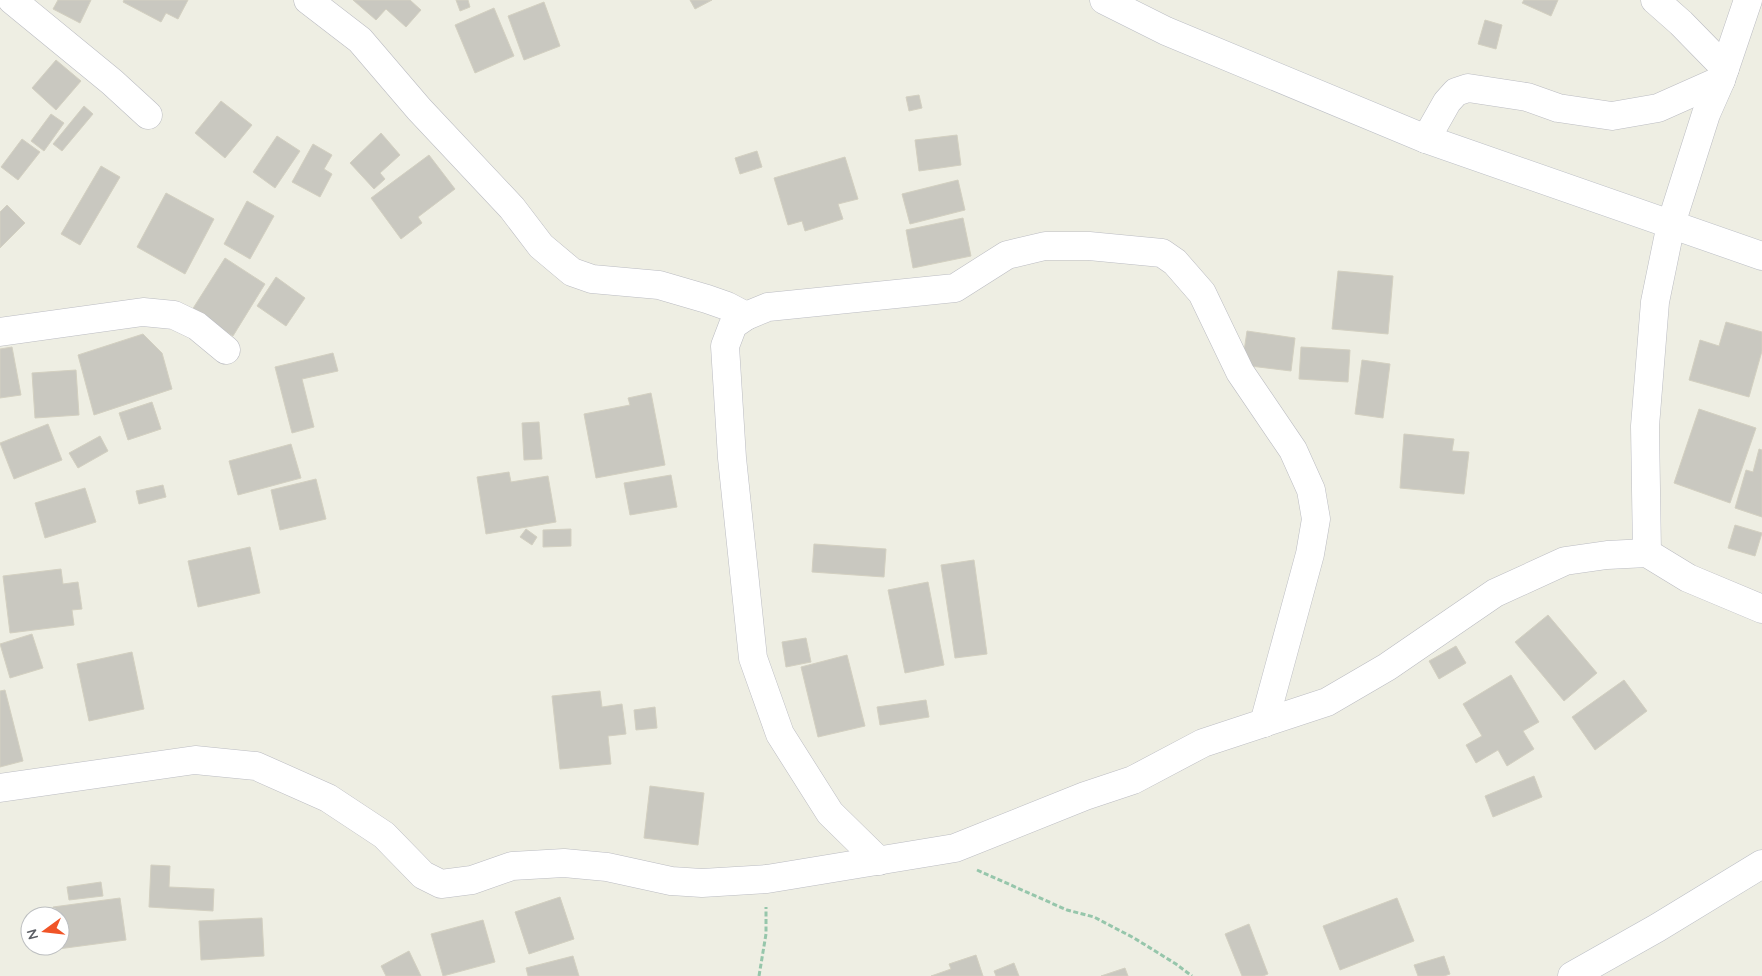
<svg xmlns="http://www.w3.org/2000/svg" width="1762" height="976" font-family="Quicksand,sans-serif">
<rect width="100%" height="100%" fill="#eeeee3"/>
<g fill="#c9c8c0" stroke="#d3d0c1">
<path d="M58,0H91L80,23L53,9Z"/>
<path d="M124,0H188L178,19L166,13L161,22L123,2Z"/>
<path d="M353,0H410L421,10L406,27L386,9L376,20Z"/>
<path d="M456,0H468L470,7L460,11Z"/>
<path d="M690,0H712L695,9Z"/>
<path d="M1524,0H1558L1551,16L1522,3Z"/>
<path d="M544,2L560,46L524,60L508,16Z"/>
<path d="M494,8L514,56L475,73L455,25Z"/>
<path d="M1485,20L1502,25L1496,49L1478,44Z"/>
<path d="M56,60L81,81L56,110L32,88Z"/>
<path d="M919,95L922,108L909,111L906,97Z"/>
<path d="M221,101L252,125L225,158L195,133Z"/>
<path d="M84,106L93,114L62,151L53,144Z"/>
<path d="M51,114L64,123L44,151L31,141Z"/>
<path d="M381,133L400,155L380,173L385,179L374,189L350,163Z"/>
<path d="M957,135L961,165L919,171L915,140Z"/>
<path d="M277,136L300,151L275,188L253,172Z"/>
<path d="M22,139L40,152L18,180L1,167Z"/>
<path d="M313,144L332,155L324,169L332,174L320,197L292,182Z"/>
<path d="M757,151L762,167L740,174L735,158Z"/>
<path d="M429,155L455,189L418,217L422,223L401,239L371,198Z"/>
<path d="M845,157L858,199L838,204L843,219L805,231L802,221L788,225L774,178Z"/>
<path d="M101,166L120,177L80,245L61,234Z"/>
<path d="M958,180L965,210L910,224L902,194Z"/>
<path d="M166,193L214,219L185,274L137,247Z"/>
<path d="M247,201L274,216L250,259L224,244Z"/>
<path d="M7,205L25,223L0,248V212Z"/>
<path d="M963,218L971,256L913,268L906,230Z"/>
<path d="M225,258L265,284L233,336L192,310Z"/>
<path d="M1338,271L1393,276L1388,334L1332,329Z"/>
<path d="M276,277L305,298L286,326L257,306Z"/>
<path d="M1726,322L1762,332V351L1749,397L1689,380L1700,340L1719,346Z"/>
<path d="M1247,331L1295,338L1291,371L1242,365Z"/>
<path d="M143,334L162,353L172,389L94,415L78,355Z"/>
<path d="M12,347L21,395L0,398V349Z"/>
<path d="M1301,347L1350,350L1348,382L1299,379Z"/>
<path d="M333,353L338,371L302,379L314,427L292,433L275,367Z"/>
<path d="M1362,360L1390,364L1383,418L1355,414Z"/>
<path d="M76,370L79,415L35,418L32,373Z"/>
<path d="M651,393L665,465L596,478L584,414L630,405L628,398Z"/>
<path d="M152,402L161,429L128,440L119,413Z"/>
<path d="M1699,409L1756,428L1730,503L1674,483Z"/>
<path d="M539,422L542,459L524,460L522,423Z"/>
<path d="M48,424L62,460L14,479L0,443Z"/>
<path d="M1404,434L1454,439L1452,451L1469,452L1464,494L1400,488Z"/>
<path d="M100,436L108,451L78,468L69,453Z"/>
<path d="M291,444L301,478L238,495L229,461Z"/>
<path d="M1759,449L1762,450V517L1735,508L1746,470L1753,472Z"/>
<path d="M509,472L511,482L548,476L556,522L486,534L477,477Z"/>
<path d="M671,475L677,507L630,515L624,483Z"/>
<path d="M316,479L326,519L280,530L271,490Z"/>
<path d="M163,485L166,497L139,504L136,491Z"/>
<path d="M85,488L96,522L45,538L35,503Z"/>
<path d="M1735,525L1762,533L1755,556L1728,548Z"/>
<path d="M526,529L537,537L532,545L520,537Z"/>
<path d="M571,529V546L543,547V530Z"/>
<path d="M814,544L886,549L884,577L812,572Z"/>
<path d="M250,547L260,593L198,607L188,561Z"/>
<path d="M974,560L987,654L955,658L941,565Z"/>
<path d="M61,569L63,584L78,582L82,609L72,610L74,625L10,633L3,576Z"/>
<path d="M928,582L944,665L905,673L888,590Z"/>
<path d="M1548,615L1597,673L1564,701L1515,642Z"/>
<path d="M32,634L43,668L10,678L0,644Z"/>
<path d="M806,638L811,662L786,667L782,642Z"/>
<path d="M1456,646L1466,663L1439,679L1429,661Z"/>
<path d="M132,652L144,709L89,721L77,664Z"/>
<path d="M847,655L865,726L818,737L801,667Z"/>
<path d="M1511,675L1539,722L1523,731L1534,749L1507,766L1498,750L1476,763L1466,745L1482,736L1463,704Z"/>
<path d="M1624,680L1647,711L1595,750L1572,717Z"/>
<path d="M5,690L23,761L0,767V691Z"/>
<path d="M600,691L602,707L622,704L626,734L608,736L611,764L560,769L552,696Z"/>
<path d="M926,700L929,717L880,725L877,707Z"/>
<path d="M655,707L657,728L636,730L634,710Z"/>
<path d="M1534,776L1542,797L1493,817L1485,796Z"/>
<path d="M650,786L704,793L698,845L644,838Z"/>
<path d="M151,865L170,866L169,887L214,889L213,911L149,907Z"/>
<path d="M101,882L103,896L69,900L67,887Z"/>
<path d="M560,897L574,939L529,954L515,912Z"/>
<path d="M120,898L126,940L58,949V946H60V916H54L53,907Z"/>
<path d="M1397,898L1414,941L1340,970L1323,926Z"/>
<path d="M262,918L264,956L201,960L199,921Z"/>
<path d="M483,920L495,962L443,976L431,934Z"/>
<path d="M1249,924L1268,974L1263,976H1242L1225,934Z"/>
<path d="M409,951L421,976H386L381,966Z"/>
<path d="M976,955L983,976H931L951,969L949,964Z"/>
<path d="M573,956L579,976H528L526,968Z"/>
<path d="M1444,956L1450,974L1444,976H1418L1414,965Z"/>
<path d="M1014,963L1019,976H996L994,971Z"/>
<path d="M1125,968L1128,976H1101Z"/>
</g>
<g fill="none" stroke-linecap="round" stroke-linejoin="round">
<defs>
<g id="street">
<path d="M12,0L112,82L148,115"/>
<path d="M308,0L360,40L419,109L512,208L541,246L572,272L592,279L659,285L707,299L727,306L746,316"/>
<path d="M1655,0L1681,23L1725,68"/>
<path d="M1426,139L1447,102L1456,92L1468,88L1527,97L1558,108L1612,116L1658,108L1721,80"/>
<path d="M0,332L143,312L174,315L197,326L226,350"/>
<path d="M1647,553L1645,426L1655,302L1671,224L1706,114L1721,80L1748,0"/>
<path d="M0,788L195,760L256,766L328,798L384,835L423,875L441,884L472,880L512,866L564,863L607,867L671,881L702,883L767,879L955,848L1085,796L1133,780L1203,743L1327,702L1387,667L1495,593L1565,561L1607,555L1647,553L1688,578L1762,609"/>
<path d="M879,861L830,813L780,734L753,658L732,458L725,346L733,325L746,316L768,307L955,288L1007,255L1045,246H1089L1162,253L1175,262L1202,293L1240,372L1293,450L1311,490L1316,519L1310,554L1264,723"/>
</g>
<g id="secondary">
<path d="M1104,0L1166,31L1426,139L1762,256"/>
<path d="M1572,976L1657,928L1762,864"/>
</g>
</defs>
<use href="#street" stroke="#bbbcc2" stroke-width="29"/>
<use href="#secondary" stroke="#bbbec5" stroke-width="29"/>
<g stroke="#96c6ab" stroke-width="3" stroke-dasharray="5 2.5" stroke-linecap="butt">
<path d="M977,870L1067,910L1094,917L1134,938L1176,964L1192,976"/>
<path d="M759,976L766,934V907"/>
</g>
<use href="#street" stroke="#fff" stroke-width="28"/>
<use href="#secondary" stroke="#fff" stroke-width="28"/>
</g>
<g transform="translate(45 931) rotate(255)"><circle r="24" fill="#ffffff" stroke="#bdbfc1"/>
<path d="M0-4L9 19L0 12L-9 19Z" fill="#f05427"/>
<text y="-8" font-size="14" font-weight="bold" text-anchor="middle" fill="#5b5e64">N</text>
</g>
</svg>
